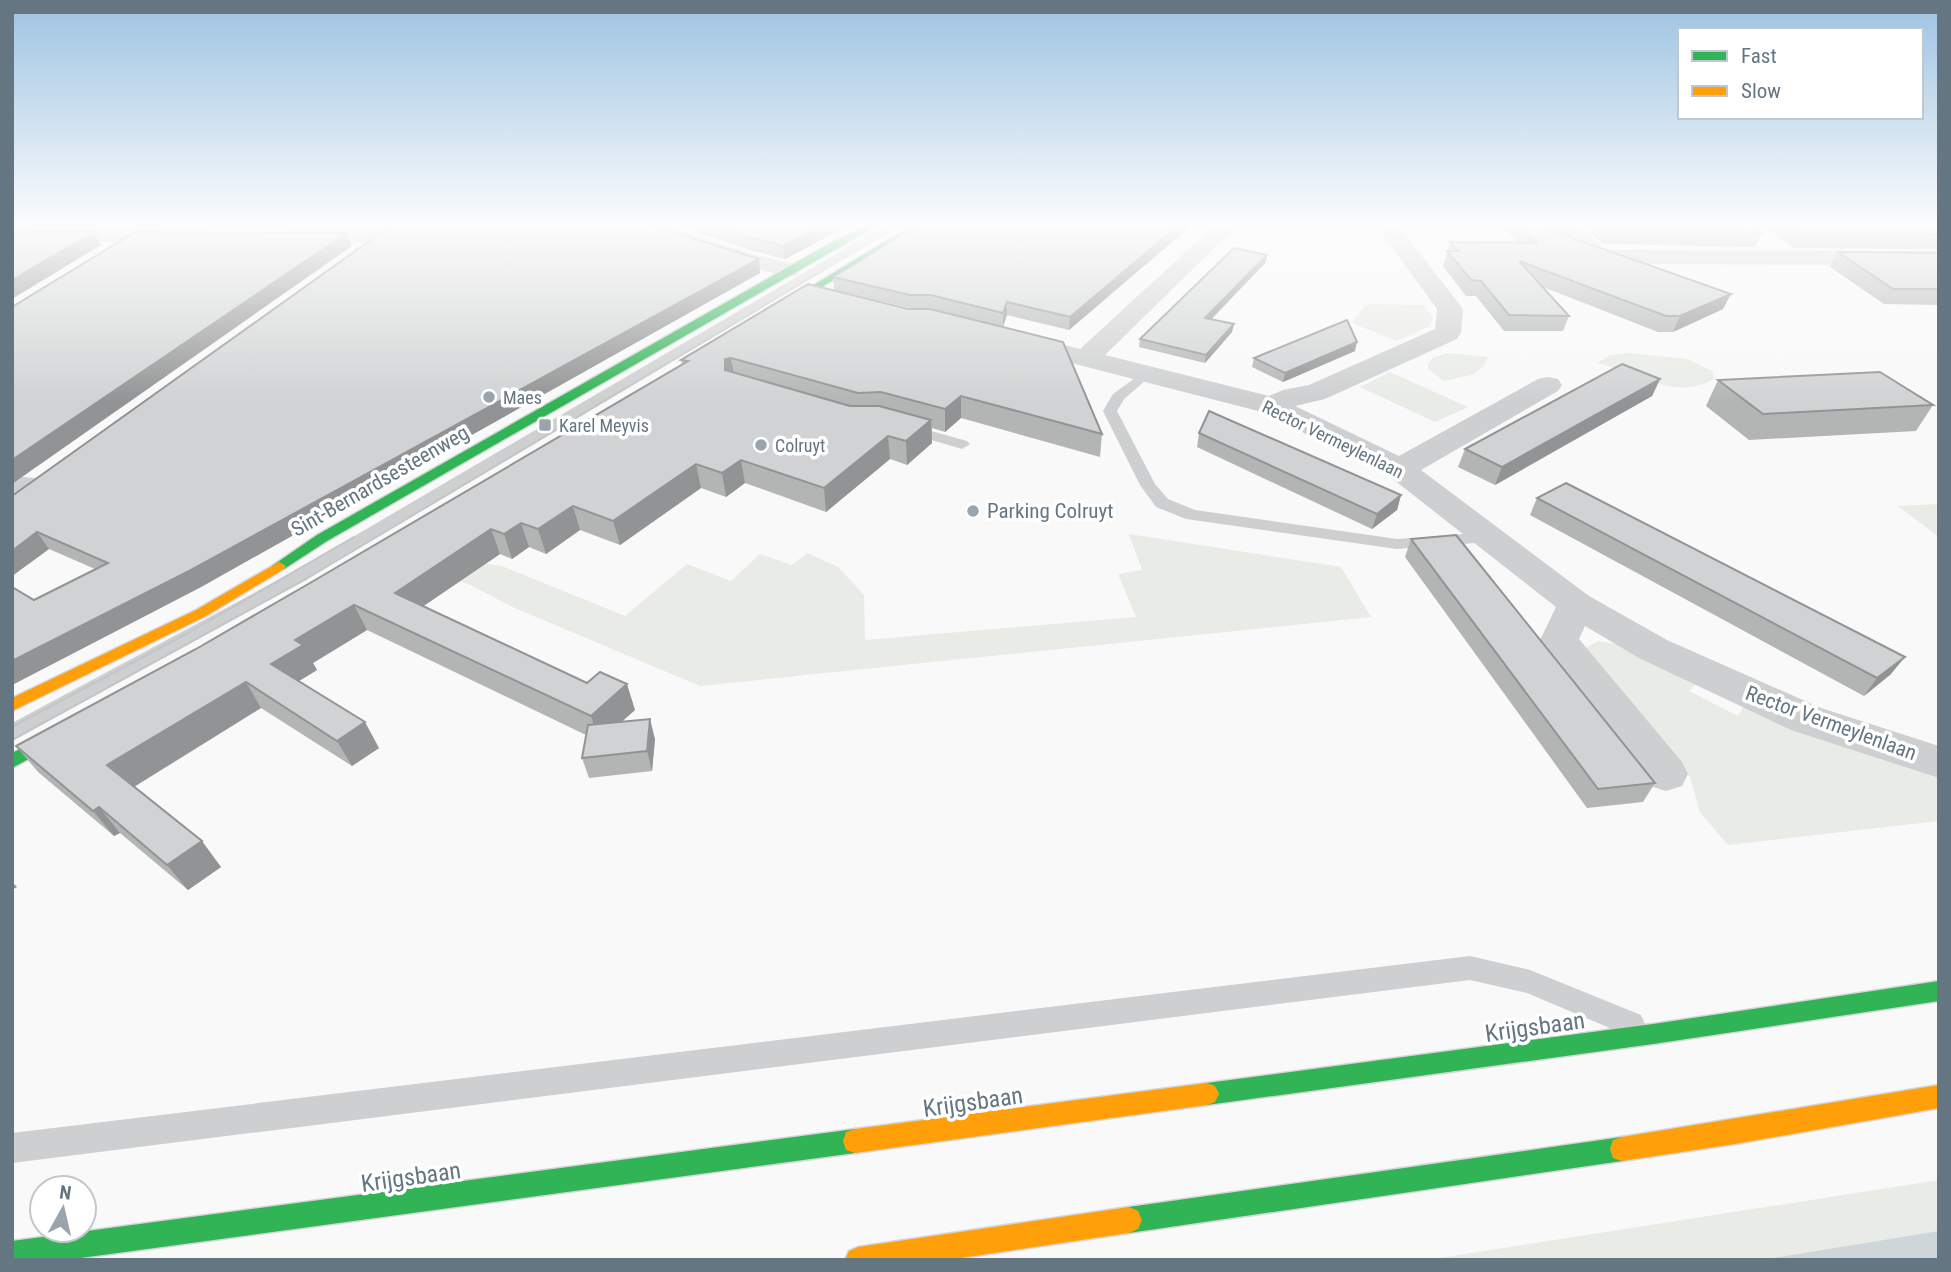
<svg xmlns="http://www.w3.org/2000/svg" width="1951" height="1272" font-family="'Roboto Condensed',sans-serif">
<rect width="100%" height="100%" fill="#f9f9f9"/>
<g fill="#e8ebe6">
<path d="M1370,304L1423,305L1433,318L1430,326L1397,341L1352,323L1365,305Z"/>
<path d="M1448,353L1488,357L1483,367L1474,374L1444,381L1428,369V363L1434,357Z"/>
<path d="M1629,353L1687,359L1712,371L1715,378C1677,403 1634,371 1597,363L1610,355Z"/>
<path d="M1390,372L1468,407L1435,422L1360,387Z"/>
<path d="M1939,504V537L1898,506Z"/>
<path d="M1129,534L1341,567L1371,617L700,686L517,609L470,585L409,561L480,563L502,566L625,616L687,564L731,581L760,554L792,565L807,553L838,567L864,595L865,640L1136,617L1118,574L1142,570Z"/>
<path d="M1598,641L1629,646L1698,681L1689,691L1738,716L1746,703L1939,777V821L1728,845L1700,812L1690,777L1586,648Z"/>
<path d="M1939,1180V1260H1427Z"/>
</g>
<path fill="#ced6d9" d="M1939,1231V1260H1761Z"/>
<g fill="none" stroke-linecap="round" stroke-linejoin="round">
<defs>
<g id="fast">
<path d="M869,224L878,225L327,541L284,569H274L272,566L317,535L832,242Z"/>
<path d="M914,224H924L775,316L766,314Z"/>
<path d="M69,724L75,726L78,730L75,734L12,768V753Z"/>
<path d="M1939,981V1001L1653,1044L1207,1105L1199,1102L1195,1094L1199,1086L1207,1083L1653,1024Z"/>
<path d="M855,1129L864,1132L867,1141L864,1150L855,1153L66,1260H12V1241Z"/>
<path d="M1622,1137L1631,1140L1634,1149L1631,1158L1622,1161L1129,1233L1120,1229L1116,1220L1120,1211L1129,1207Z"/>
</g>
<g id="slow">
<path d="M279,562L286,566L284,569L206,616L12,711V698L196,610Z"/>
<path d="M1207,1083L1215,1086L1219,1094L1215,1102L1207,1105L855,1153L846,1150L843,1141L846,1132L855,1129Z"/>
<path d="M1939,1085V1108L1735,1144L1622,1161L1613,1158L1610,1149L1613,1140L1622,1137Z"/>
<path d="M1129,1207L1138,1211L1142,1220L1138,1229L1129,1233L948,1260H845L849,1251L858,1247Z"/>
</g>
</defs>
<use href="#fast" stroke="#d5d6d7" stroke-width="3"/>
<use href="#slow" stroke="#d5d6d7" stroke-width="3"/>
<g fill="#cecfd0" fill-rule="evenodd">
<path d="M887,224H900L305,580L12,741V723L293,572Z"/>
<path d="M1146,370L1153,374L1124,399L1117,411L1155,484L1168,499L1195,510L1397,539L1489,532L1498,537L1489,542L1397,549L1186,519L1156,507L1140,485L1103,411L1113,394Z"/>
<path d="M906,424L967,441L970,444L962,449L901,431L899,428Z"/>
<path d="M1470,956L1530,970L1641,1015L1645,1024L1641,1033L1631,1037L1527,993L1470,980L12,1163V1133Z"/>
</g>
<g fill="#cecfd0" fill-rule="evenodd">
<path d="M633,224H665L749,253L797,265L801,270L797,275L789,277L733,263L636,229Z"/>
<path d="M1216,224H1239L1105,355L1269,396L1283,390L1309,385L1435,329L1437,309L1375,224H1397L1463,309L1461,333L1457,339L1325,399L1295,406L1399,456L1538,379L1548,377L1558,379L1562,385L1558,391L1421,470L1589,596L1667,640L1821,708L1939,746V778L1791,730L1639,658L1585,626L1579,639L1682,762L1688,774L1682,786L1666,791L1650,786L1540,640L1556,607L1389,476L1262,412L1009,347L1005,341L1009,335L1018,333L1080,349Z"/>
<path d="M1553,224H1577L1602,247L1610,250L1939,251V265L1608,264L1586,257Z"/>
<path d="M12,228L182,229L190,231L193,236L190,241L182,243L12,242Z"/>
<path d="M294,229H384L392,231L395,236L392,241L384,243L286,241L283,236L286,231Z"/>
<path d="M12,476L46,479L51,486L46,493L12,496Z"/>
</g>
<use href="#fast" fill="#30b455" fill-rule="evenodd"/>
<use href="#slow" fill="#ff9f0a" fill-rule="evenodd"/>
<g stroke="#c3c5c6" stroke-width="2">
<path d="M12,727L186,634L354,537"/>
<path d="M12,740L306,579L901,224"/>
</g>
</g>
<g fill="#b3b5b5">
<path d="M12,224H383L378,226L12,225Z"/>
<path d="M673,224H851L785,259L750,250Z"/>
<path d="M920,224H1193L1069,330L1007,315L1003,327L910,308L838,291L1102,434L1100,457L961,418L945,432L932,428V443L907,465L890,459L826,512L745,483L726,497L701,488L620,545L580,530L546,554L529,547L512,559L500,554L423,606L635,710L621,722L655,739L652,771L589,778L582,758L586,735L367,630L313,663L317,670L299,681L379,748L352,766L261,708L134,787L221,867L188,890L120,833L114,836L38,772L16,746L196,649L310,583L682,364L681,360L834,290L833,277Z"/>
<path d="M1501,224H1569L1574,229L1571,238L1723,309L1673,332H1658L1543,287L1569,316L1563,331H1504L1476,296H1466L1443,266L1450,242L1518,243Z"/>
<path d="M1581,224H1752L1762,233L1755,247L1603,244Z"/>
<path d="M1760,224H1939V249L1794,248Z"/>
<path d="M1838,252L1939,253V305L1884,304L1830,267Z"/>
<path d="M759,259L760,273L201,587L12,685V587L34,600L95,569L49,549L12,576V496Z"/>
<path d="M1266,262L1211,319L1232,332L1205,363L1139,347L1140,339Z"/>
<path d="M1355,351L1283,382L1252,367L1254,358Z"/>
<path d="M1660,379L1652,396L1495,485L1458,467L1465,449Z"/>
<path d="M1718,380L1933,405L1916,431L1749,440L1706,406Z"/>
<path d="M1199,433L1401,495L1397,510L1372,529L1197,447Z"/>
<path d="M1537,498L1891,674L1864,696L1530,515Z"/>
<path d="M1411,539L1655,783L1643,802L1587,808L1405,557Z"/>
</g>
<g fill="#929394">
<path d="M826,224H851L785,259L783,246Z"/>
<path d="M1180,224H1193L1069,330L1070,317Z"/>
<path d="M94,232L101,245L12,299V280Z"/>
<path d="M347,233L352,246L12,484V460Z"/>
<path d="M1267,255L1266,262L1204,327L1205,318Z"/>
<path d="M759,259L760,273L201,587L12,685V661Z"/>
<path d="M1731,294L1723,309L1673,332L1680,316Z"/>
<path d="M1007,302V315L1003,327V313Z"/>
<path d="M1234,324L1232,332L1205,363L1206,355Z"/>
<path d="M1357,342L1355,351L1283,382L1285,373Z"/>
<path d="M731,358L735,380L725,370V359Z"/>
<path d="M1660,379L1652,396L1495,485L1502,467Z"/>
<path d="M961,396V418L945,432V409Z"/>
<path d="M931,420L932,443L907,465L906,441Z"/>
<path d="M888,436L890,459L826,512L824,488Z"/>
<path d="M741,460L745,483L726,497L722,473Z"/>
<path d="M696,464L701,488L620,545L613,521Z"/>
<path d="M1401,495L1397,510L1372,529L1377,514Z"/>
<path d="M573,506L580,530L546,554L538,529Z"/>
<path d="M521,523L529,547L512,559L504,534Z"/>
<path d="M491,529L500,554L406,618L395,593Z"/>
<path d="M37,532L49,549L12,576V551Z"/>
<path d="M354,605L367,630L313,663L317,670L286,689L271,664L295,640Z"/>
<path d="M1905,657L1891,674L1864,696L1877,678Z"/>
<path d="M246,682L261,708L127,791L107,765Z"/>
<path d="M627,684L635,710L599,742L591,716Z"/>
<path d="M650,719L655,739L652,771L647,751Z"/>
<path d="M365,722L379,748L352,766L337,741Z"/>
<path d="M99,807L120,833L114,836L93,811Z"/>
<path d="M202,841L221,867L188,890L167,865Z"/>
<path d="M12,882L17,887L12,890Z"/>
</g>
<g fill="#d0d2d3" stroke="#929394" stroke-width="2">
<path d="M393,224H648L759,259L191,570L12,661V587L34,600L108,563L37,532L12,551V496Z"/>
<path d="M708,224H826L783,246L748,237Z"/>
<path d="M920,224H1180L1070,317L1007,302L1003,313L931,295H910L833,277Z"/>
<path d="M1519,224H1569L1574,229L1544,228L1731,294L1680,316H1666L1519,261L1569,316L1509,315L1481,281L1471,280L1447,251H1459L1450,242L1537,243Z"/>
<path d="M1602,224H1752L1762,233L1608,230Z"/>
<path d="M1787,224H1939V234L1801,233Z"/>
<path d="M12,232H94L12,280Z"/>
<path d="M135,232L347,233L12,460V307Z"/>
<path d="M1234,248L1267,255L1205,318L1234,324L1206,355L1140,339Z"/>
<path d="M1838,252L1939,253V289H1893Z"/>
<path d="M808,284L908,309H930L1063,342L1102,434L961,396L945,409L881,392L858,393L731,358L725,359V370L850,406H879L931,420L906,441L888,436L824,488L741,460L722,473L696,464L613,521L573,506L538,529L521,523L504,534L491,529L395,593L587,683L600,672L627,684L591,716L354,605L295,640L303,645L271,664L365,722L337,741L246,682L107,765L202,841L167,865L99,807L93,811L16,746L196,649L310,583L688,361L681,360Z"/>
<path d="M1347,320L1357,342L1285,373L1254,358Z"/>
<path d="M1622,364L1660,379L1502,467L1465,449Z"/>
<path d="M1880,372L1933,405L1763,414L1718,380Z"/>
<path d="M1209,411L1401,495L1377,514L1199,433Z"/>
<path d="M1566,483L1905,657L1877,678L1537,498Z"/>
<path d="M1456,535L1655,783L1598,789L1411,539Z"/>
<path d="M650,719L647,751L582,758L588,725Z"/>
</g>
<linearGradient id="sky" x2="0" y2="1"><stop stop-color="#9dc2e2"/><stop offset="0.56" stop-color="#fcfcfc"/><stop offset="1" stop-color="#fcfcfc" stop-opacity="0"/></linearGradient>
<rect width="1951" height="402" fill="url(#sky)"/>
<g fill="#99a4ac" stroke="#fff" stroke-width="2.5">
<circle cx="489" cy="397" r="7"/>
<rect x="538" y="418" width="14" height="14" rx="3.5"/>
<circle cx="761" cy="445" r="7"/>
<circle cx="973" cy="511" r="7"/>
</g>
<g text-anchor="middle" dominant-baseline="central" stroke-width="7" stroke-linejoin="round" paint-order="stroke">
<g font-size="18" fill="#657683" stroke="#fff" text-anchor="start">
<text x="503" y="397">Maes</text>
<text x="559" y="425">Karel Meyvis</text>
<text x="775" y="445">Colruyt</text>
</g>
<g font-size="18" fill="#657683" stroke="#fff">
<text transform="translate(1333 439) rotate(26)">Rector Vermeylenlaan</text>
</g>
<g font-size="21" fill="#657683" stroke="#fff">
<text transform="translate(380 481) rotate(-30)">Sint-Bernardsesteenweg</text>
<text transform="translate(1831 723) rotate(20)">Rector Vermeylenlaan</text>
</g>
<g font-size="21" fill="#657683" stroke="#fff" text-anchor="start">
<text x="987" y="511">Parking Colruyt</text>
</g>
<g font-size="24" fill="#657683" stroke="#fff">
<text transform="translate(1535 1027) rotate(-8)">Krijgsbaan</text>
<text transform="translate(973 1102) rotate(-8)">Krijgsbaan</text>
<text transform="translate(411 1177) rotate(-8)">Krijgsbaan</text>
</g>
</g>
<rect width="1951" height="1272" fill="none" stroke="#657683" stroke-width="28"/>
<rect x="1678" y="28" width="245" height="91" fill="#ffffff" stroke="#c1c8cd" stroke-width="2"/>
<rect x="1692" y="51" width="35" height="10" fill="#30b455" stroke="#c1c8cd" stroke-width="2"/>
<text x="1741" y="63" font-size="21" fill="#657683">Fast</text>
<rect x="1692" y="86" width="35" height="10" fill="#ff9f0a" stroke="#c1c8cd" stroke-width="2"/>
<text x="1741" y="98" font-size="21" fill="#657683">Slow</text>
<g transform="translate(63 1209) rotate(8)"><circle r="33" fill="#ffffff" stroke="#c1c8cd" stroke-width="2"/>
<path d="M0-5L12 26L0 18L-12 26Z" fill="#99a4ac"/>
<text y="-10" font-size="19" font-weight="bold" text-anchor="middle" fill="#657683">N</text>
</g>
</svg>
